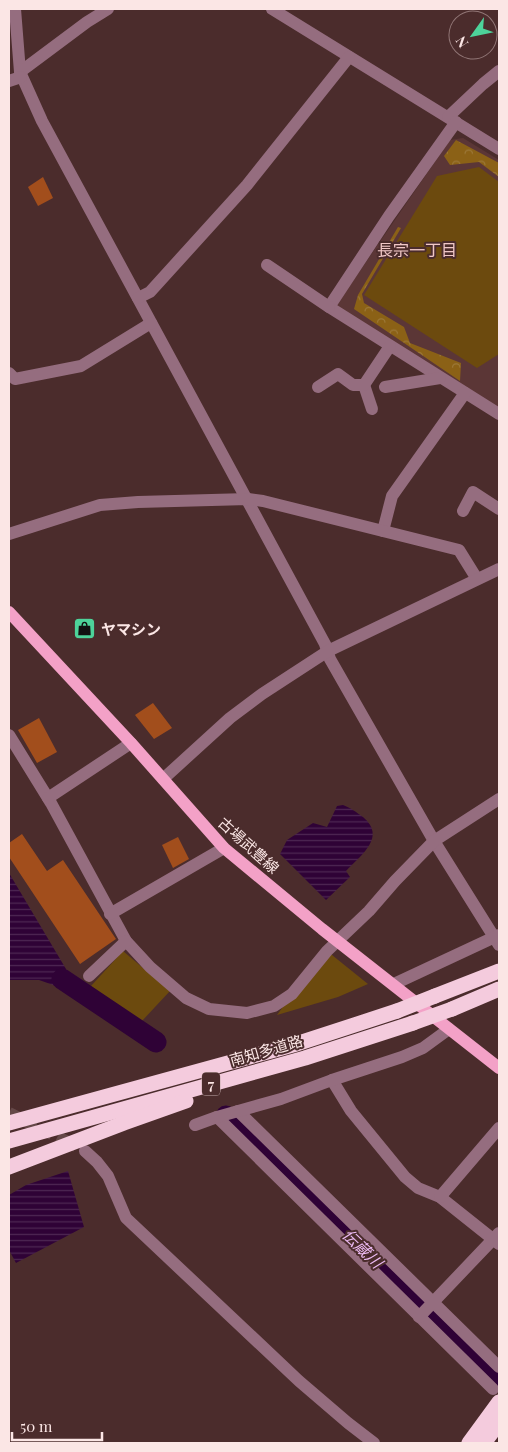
<svg xmlns="http://www.w3.org/2000/svg" width="508" height="1452" font-family="'Playfair Display','Noto Sans JP',serif">
<defs>
<pattern id="forest-crowns" width="20" height="18" patternUnits="userSpaceOnUse" patternTransform="scale(1.25)"><rect width="20" height="18" fill="#8b6116"/><path d="M2 6a3 3 0 1 1 6 0M12 15a3 3 0 1 1 6 0" fill="none" stroke="#9c7838"/></pattern>
<pattern id="water-rules" width="6" height="5" patternUnits="userSpaceOnUse" patternTransform="scale(1.25)"><rect width="6" height="5" fill="#2f0236"/><path d="M0 2.5h6" fill="none" stroke="#4e2753"/></pattern>
</defs>
<rect width="100%" height="100%" fill="#4b2c2c"/>
<path fill="#5b3636" d="M463,138L499,160V415L338,311L337,304L450,140Z"/>
<g fill="url(#forest-crowns)">
<path d="M456,140L499,163V177L479,162L450,165L444,156Z"/>
<path d="M398,227L401,228L362,294L364,303L404,327L410,343L461,363L460,381L354,309L358,295Z"/>
</g>
<g fill="#6c4a0e">
<path d="M479,167L499,182V354L477,368L364,295L437,176Z"/>
<path d="M123,951L170,991L141,1022L91,986Z"/>
<path d="M327,951L368,984L338,997L277,1015L292,994Z"/>
</g>
<g fill="url(#water-rules)">
<path d="M343,805C351,808 356,812 363,817C387,837 361,855 346,871L350,877L326,900L280,854L287,840L313,823L327,827L337,806Z"/>
<path d="M9,873L66,969L59,987L39,980H9Z"/>
<path d="M68,1171L84,1227L16,1263L9,1250V1195L26,1185Z"/>
</g>
<g fill="none" stroke-linecap="round" stroke-linejoin="round">
<g stroke="#2f0236" stroke-width="21">
<path d="M62,979L156,1042"/>
<path d="M226,1116L499,1379"/>
</g>
</g>
<g fill="#a24e1c">
<path d="M43,177L53,198L38,206L28,187Z"/>
<path d="M153,703L172,728L154,739L135,715Z"/>
<path d="M39,718L57,752L37,763L18,730Z"/>
<path d="M22,834L47,871L63,860L116,939L80,964L9,857V843Z"/>
<path d="M178,837L189,859L173,868L162,845Z"/>
</g>
<g fill="none" stroke-linecap="round" stroke-linejoin="round">
<path stroke="#654848" stroke-width="12" stroke-dasharray="12 6" stroke-linecap="butt" d="M9,1113L76,1146"/>
<g stroke="#956d7f" stroke-width="12">
<path d="M15,9L20,72L42,121L325,644L330,659L434,841L499,945"/>
<path d="M272,9L499,149"/>
<path d="M20,72L87,22L108,9"/>
<path d="M9,81L21,77"/>
<path d="M448,117L483,84L499,71"/>
<path d="M456,122L389,216L329,307L499,414"/>
<path d="M267,265L329,307"/>
<path d="M138,298L150,292L247,185L349,57"/>
<path d="M9,373L15,379L81,366L151,323"/>
<path d="M364,385L372,409"/>
<path d="M318,387L338,374L353,385H364L390,346"/>
<path d="M385,387L440,378"/>
<path d="M463,511L473,492L499,509"/>
<path d="M383,531L392,496L465,393"/>
<path d="M9,534L100,505L138,502L248,499L263,501L459,550L477,579"/>
<path d="M9,735L51,803L126,941L150,967L186,998L209,1009L247,1013L274,1006L292,994L327,951L369,911L395,881L434,841L499,799"/>
<path d="M163,779L230,718L262,694L328,651L499,569"/>
<path d="M48,798L131,743"/>
<path d="M110,914L224,848"/>
<path d="M89,976L126,941"/>
<path d="M394,984L499,935"/>
<path d="M332,1080L351,1111L405,1177L418,1188L440,1197L499,1244"/>
<path d="M238,1111L499,1367"/>
<path d="M217,1117L493,1389"/>
<path d="M195,1125L217,1117L281,1099L332,1080L402,1057L423,1048L449,1029"/>
<path d="M85,1151L97,1162L108,1176L126,1218L299,1381L348,1423L374,1443"/>
<path d="M440,1197L499,1128"/>
<path d="M419,1317L499,1233"/>
</g>
<path stroke="#f3a1c7" stroke-width="12" d="M9,612L131,743L224,848L322,929L499,1068"/>
<g stroke="#f4cbdd" stroke-width="15">
<path d="M435,996L499,971"/>
<path d="M452,1009L499,989"/>
<path d="M9,1123L293,1045L397,1011"/>
<path d="M9,1141L305,1058L413,1023"/>
<path d="M9,1167L124,1123L186,1101"/>
<path d="M469,1443L499,1402"/>
<path d="M484,1443L499,1423"/>
</g>
<g stroke="#f4cbdd" stroke-width="15">
<path d="M397,1011L435,996"/>
<path d="M413,1023L452,1009"/>
</g>
</g>
<defs>
<symbol id="shop-square" viewBox="-11 -11 22 22"><rect x="-9" y="-9" width="18" height="18" rx="4" fill="#4dd39a" stroke="#4b2c2c"/><path d="M-5-2.5h2.3a2.7 3.5 0 0 1 5.4 0H5L5.5 6h-11ZM-1.5-2.5h3a1.5 2.3 0 0 0-3 0Z" fill="#111"/></symbol>
</defs>
<g fill-rule="evenodd">
<use href="#shop-square" x="72" y="616" width="25" height="25"/>
</g>
<g text-anchor="middle" dominant-baseline="central" stroke-width="4" stroke-linejoin="round" paint-order="stroke">
<rect fill="#4b2c2c" stroke="#c6aeae" stroke-width="1" x="202" y="1072.5" width="18" height="23" rx="4"/>
<g font-size="14" font-weight="bold" fill="#fbe6e5">
<text x="211" y="1084">7</text>
</g>
<g font-size="15" font-weight="bold" fill="#fbe6e5" stroke="#4b2c2c" text-anchor="start">
<text x="101" y="629">ヤマシン</text>
</g>
<g font-size="15" fill="#fbe6e5" stroke="#4b2c2c">
<text transform="translate(249 845) rotate(42)">古場武豊線</text>
<text transform="translate(266 1050) rotate(-16)">南知多道路</text>
</g>
<g font-size="16" fill="#f0c7c6" stroke="#4b2c2c">
<text x="417" y="249">長宗一丁目</text>
</g>
<g font-size="16" font-style="italic" fill="#ecbaf3" stroke="#4b2c2c">
<text transform="translate(363 1248) rotate(44)">伝蔵川</text>
</g>
</g>
<rect width="508" height="1452" fill="none" stroke="#fbe6e5" stroke-width="20"/>
<g transform="translate(473 35) rotate(237)"><circle r="24" fill="#4b2c2c" stroke="#917676"/>
<path d="M0-4L9 19L0 12L-9 19Z" fill="#4dd39a"/>
<text y="-8" font-size="14" font-weight="bold" text-anchor="middle" fill="#fbe6e5">N</text>
</g>
<path d="M12 1432v8h90v-8" fill="none" stroke="#fbe6e5" stroke-width="2.5"/>
<text x="20" y="1432" font-size="15" fill="#fbe6e5" stroke="#4b2c2c" stroke-width="4" paint-order="stroke">50 m</text>
</svg>
